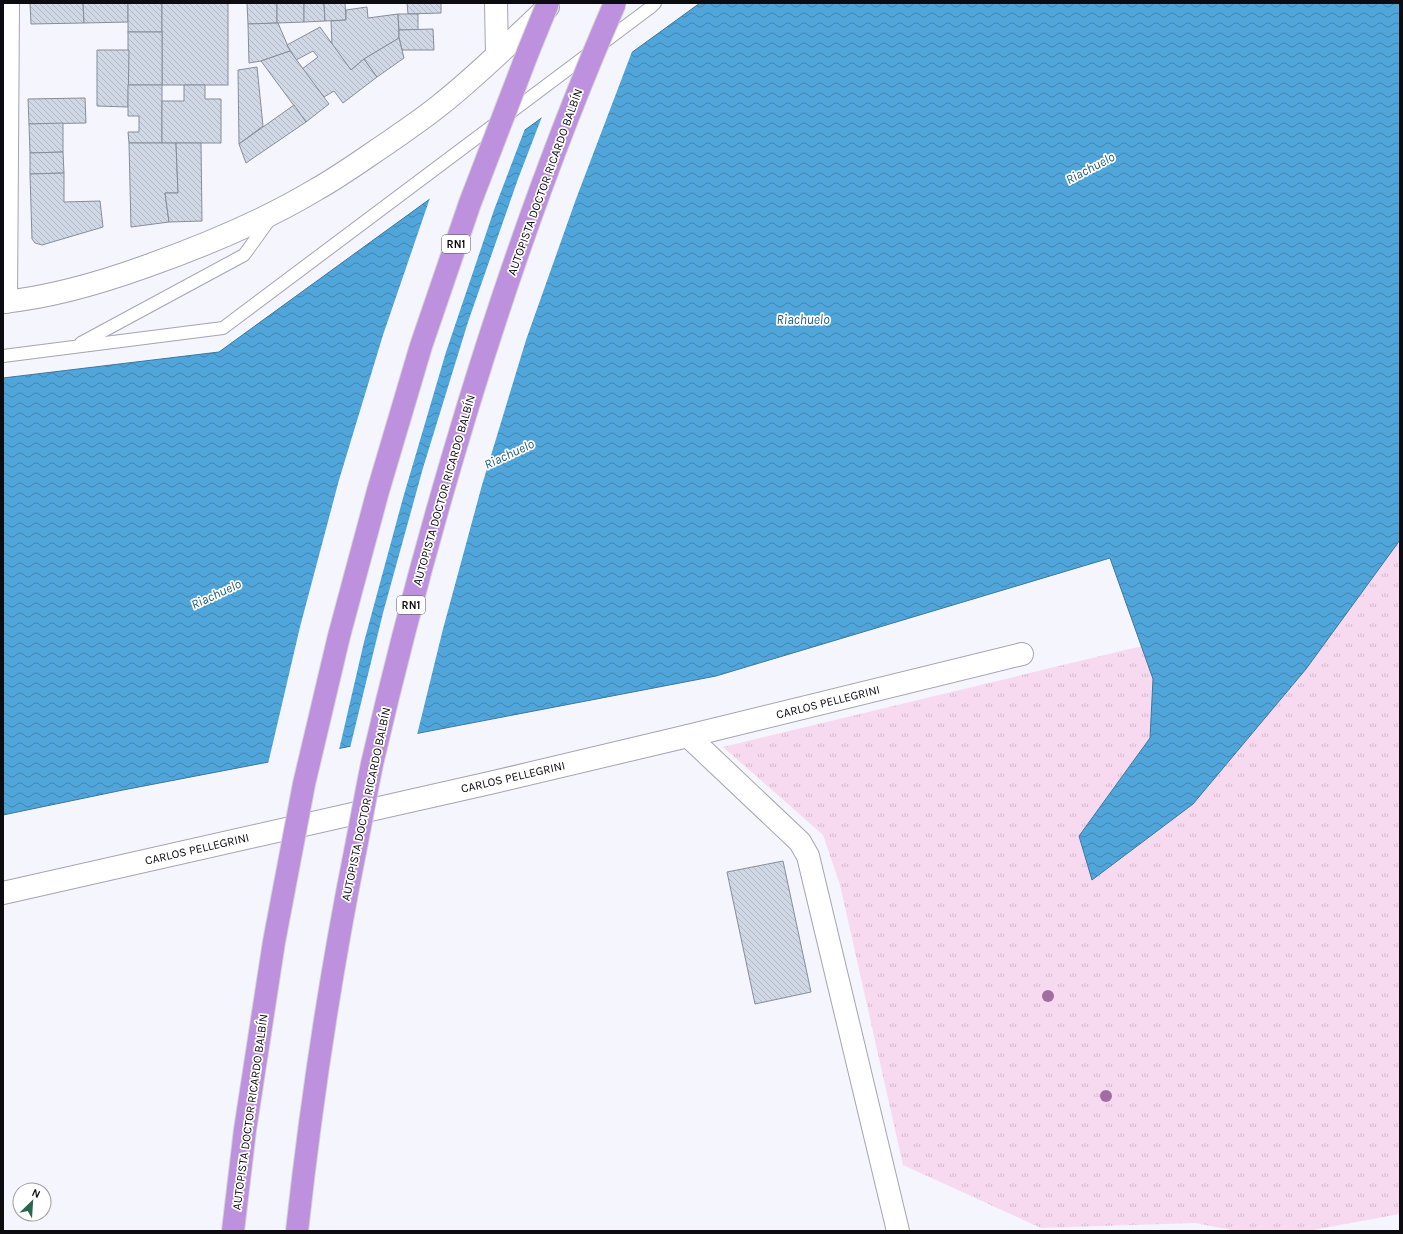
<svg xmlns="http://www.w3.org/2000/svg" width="1403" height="1234" font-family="Karla,sans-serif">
<defs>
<pattern id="grass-tufts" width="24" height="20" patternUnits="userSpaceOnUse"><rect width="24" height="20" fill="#f8daf0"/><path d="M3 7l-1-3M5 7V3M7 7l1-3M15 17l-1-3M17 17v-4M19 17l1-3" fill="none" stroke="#d3bacd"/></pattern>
<pattern id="water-waves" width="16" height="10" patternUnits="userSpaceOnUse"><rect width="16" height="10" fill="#50a6da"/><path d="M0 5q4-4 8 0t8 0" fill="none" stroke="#4185af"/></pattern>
<pattern id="building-back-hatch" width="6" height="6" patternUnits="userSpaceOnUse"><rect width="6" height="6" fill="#d0d8e6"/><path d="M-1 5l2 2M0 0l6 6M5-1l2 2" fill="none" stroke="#b1b8c4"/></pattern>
</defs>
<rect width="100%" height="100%" fill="#f5f5fe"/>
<path fill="url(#grass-tufts)" d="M1400,540V1214L1308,1231H1237L1195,1223L1041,1228L903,1165L840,885L823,835L723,747L1142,646L1153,679L1150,738L1079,835L1093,880L1193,804L1306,669Z"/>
<path fill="url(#water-waves)" stroke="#3b789d" d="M700,3H1400V540L1306,669L1193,804L1092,880L1079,836L1150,738L1153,679L1110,558L716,676L123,790L3,815V378L219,352Z"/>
<g fill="#f5f5fe">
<path d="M633,49L576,199L526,340L482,485L443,629L417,735L350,748L383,613L423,468L468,322L518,179L543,114Z"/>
<path d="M526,126L494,210L446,352L403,498L364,642L339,750L268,764L300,627L339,480L383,335L431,195Z"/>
</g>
<g fill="url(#building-back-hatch)" stroke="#868d9a">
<path d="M30,3H83L84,23L31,24Z"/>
<path d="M83,3H128V22L84,23Z"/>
<rect x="128" y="3" width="34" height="29"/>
<rect x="162" y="3" width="66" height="82"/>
<path d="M247,3H277V23L248,24Z"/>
<path d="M277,3H304V22L277,23Z"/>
<path d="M304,3H324L325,21L304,22Z"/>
<path d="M324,3H345L346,20L325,21Z"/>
<path d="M407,3H441V13L408,14Z"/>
<path d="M367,7L368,18L398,14L399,38L364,59L351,70L332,45L331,21L346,20V10Z"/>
<path d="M398,14H418V30H399Z"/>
<path d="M278,23L290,51L261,61L249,63L248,24Z"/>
<path d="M320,27L351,70L364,59L377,77L343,103L334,91L324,97L302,69L318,57L313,51L296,60L287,45Z"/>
<path d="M433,29L434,50H402L399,38V30Z"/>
<rect x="128" y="32" width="34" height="53"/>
<path d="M399,38L404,58L377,77L364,59Z"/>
<path d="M97,50H129L128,107L97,106Z"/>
<path d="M290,51L329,104L306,122L261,61Z"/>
<path d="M257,67L263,126L239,144L238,70Z"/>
<path d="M128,85H162V143H129L128,132H139V116H128Z"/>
<path d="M184,85H205V99H221V143H162V101H184Z"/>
<path d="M85,98L86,123L29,124L28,99Z"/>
<path d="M294,105L306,122L246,163L239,144Z"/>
<path d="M63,123V152L30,153L29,124Z"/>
<path d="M129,143H176L178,193H165L169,222L131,227Z"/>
<path d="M176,143H201L202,221L169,222L165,193H178Z"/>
<path d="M63,152L64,173L30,174V153Z"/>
<path d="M64,173V202L100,201L103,227L42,245L35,243L32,239L30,174Z"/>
<path d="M783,861L811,992L755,1004L727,872Z"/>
</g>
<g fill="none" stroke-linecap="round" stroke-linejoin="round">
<defs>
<g id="lane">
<path d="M81,343L244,255L270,219"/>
<path d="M3,356L223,328L651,7L655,3"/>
</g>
<g id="street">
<path d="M496,3L497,54"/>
<path d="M6,302L8,3"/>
<path d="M688,736L800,842L808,856L898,1231"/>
<path d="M3,893L494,782L688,736L1022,654"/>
</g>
<path id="secondary" d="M3,302C53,297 100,283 147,266C206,245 264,221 317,189C342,175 365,158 389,142C406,130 424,118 440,105C478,75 513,40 548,7"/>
</defs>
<use href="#lane" stroke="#a4a4b3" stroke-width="14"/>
<use href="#street" stroke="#a4a4b3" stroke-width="24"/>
<use href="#secondary" stroke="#a4a4b3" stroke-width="24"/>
<use href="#lane" stroke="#fff" stroke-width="12"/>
<use href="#street" stroke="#fff" stroke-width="22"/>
<use href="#secondary" stroke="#fff" stroke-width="22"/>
<defs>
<g id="highway-bridge">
<path d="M233,1231L245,1130L274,942L304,784L339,636L378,491L421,346L470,203L528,52L548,3"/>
<path d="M297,1231C311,1104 330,977 355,852C361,822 366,793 372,764C400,643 432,524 468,406C510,269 558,134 615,3"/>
</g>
</defs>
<use href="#highway-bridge" stroke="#d3d3d4" stroke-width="24" stroke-linecap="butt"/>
<use href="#highway-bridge" stroke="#be91de" stroke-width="22"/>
</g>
<g fill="#a16f9f">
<circle cx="1048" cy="996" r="6"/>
<circle cx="1106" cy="1096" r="6"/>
</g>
<g text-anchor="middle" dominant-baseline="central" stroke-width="3.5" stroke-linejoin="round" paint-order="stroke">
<g fill="#fff" stroke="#545458" stroke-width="1">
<rect x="442" y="235" width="28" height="18" rx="3"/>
<rect x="397" y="596" width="28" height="18" rx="3"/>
</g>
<g font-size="11" font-weight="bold" fill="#0b0b10">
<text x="456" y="244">RN1</text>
<text x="411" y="605">RN1</text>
</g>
<g font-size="12" fill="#0b0b10" stroke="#fff">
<text transform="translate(545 182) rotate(-70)">AUTOPISTA DOCTOR RICARDO BALBÍN</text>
<text transform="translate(444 490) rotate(-74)">AUTOPISTA DOCTOR RICARDO BALBÍN</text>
<text transform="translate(828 702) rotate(-14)">CARLOS PELLEGRINI</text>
<text transform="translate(513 777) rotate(-13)">CARLOS PELLEGRINI</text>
<text transform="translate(366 804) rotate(-78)">AUTOPISTA DOCTOR RICARDO BALBÍN</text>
<text transform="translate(197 849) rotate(-13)">CARLOS PELLEGRINI</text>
<text transform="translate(250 1112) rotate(-82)">AUTOPISTA DOCTOR RICARDO BALBÍN</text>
</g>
<g font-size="13" font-style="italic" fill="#1b5b7f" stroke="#fff">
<text transform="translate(1090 168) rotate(-28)">Riachuelo</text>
<text x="803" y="319">Riachuelo</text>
<text transform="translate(509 454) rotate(-25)">Riachuelo</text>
<text transform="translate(216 594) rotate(-25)">Riachuelo</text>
</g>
</g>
<rect width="1403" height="1234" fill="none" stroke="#0b0b10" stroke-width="8"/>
<g transform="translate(32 1202) rotate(25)"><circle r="19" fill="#ffffff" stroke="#9d9d9f"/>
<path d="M0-3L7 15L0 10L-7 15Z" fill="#2b654f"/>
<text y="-6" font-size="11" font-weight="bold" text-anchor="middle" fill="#0b0b10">N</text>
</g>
</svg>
